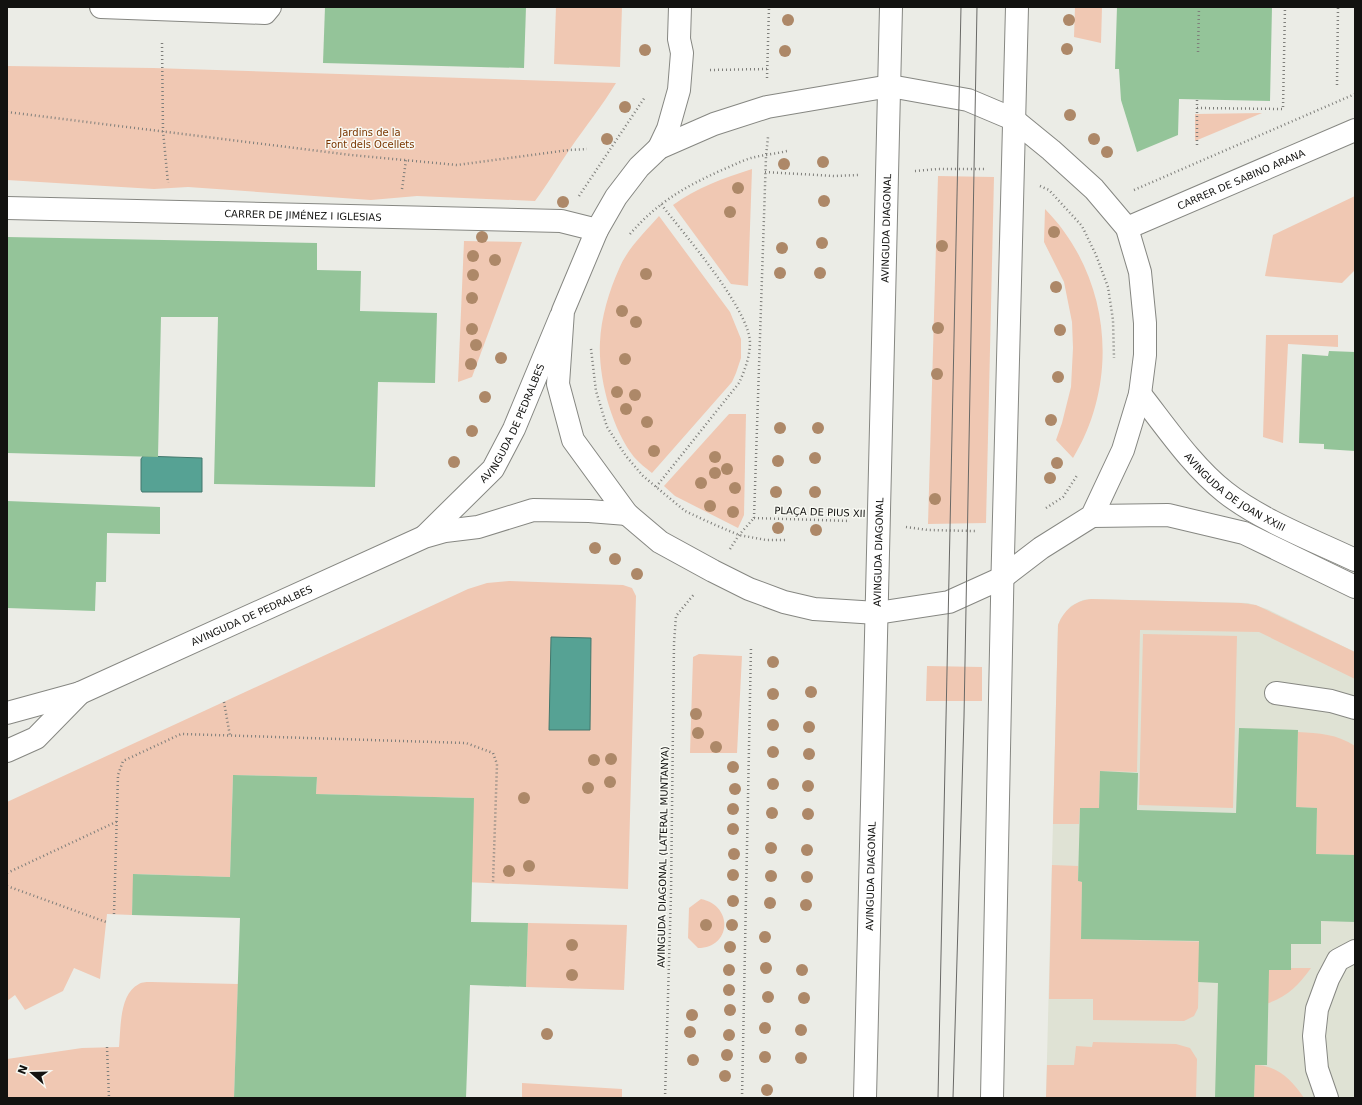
<svg xmlns="http://www.w3.org/2000/svg" width="1362" height="1105" font-family="'DejaVu Sans',sans-serif">
<rect width="100%" height="100%" fill="#ebece6"/>
<path fill="#dfe2d4" d="M1091,599L1248,603L1267,609L1355,652V1098H1046L1058,625L1061,618L1071,606L1083,600Z"/>
<g fill="#f0c8b3">
<path d="M556,7H622L620,67L554,64Z"/>
<path d="M1075,7H1102L1101,43L1074,37Z"/>
<path d="M7,66L153,68L616,83C602,106 585,127 570,149C558,166 548,184 535,201L417,196L371,200L188,187L154,189L7,180Z"/>
<path d="M1262,113L1195,141V114Z"/>
<path d="M752,169L748,286L731,284L673,205C696,188 724,178 752,169Z"/>
<path d="M938,176L994,177L986,523L928,524Z"/>
<path d="M1355,196V270L1342,283L1265,276L1273,235Z"/>
<path d="M1045,209C1110,275 1121,379 1073,458L1056,440L1062,423L1071,387L1073,348L1072,322L1064,282L1044,242Z"/>
<path d="M659,216L730,312L741,339V358L736,373L732,382L652,473C646,468 639,463 634,457C612,429 598,378 600,342C601,318 609,291 619,269C627,249 645,232 659,216Z"/>
<path d="M464,241L522,242L472,377L458,382Z"/>
<path d="M1266,335H1338V347L1288,344L1283,443L1263,437Z"/>
<path d="M729,414H746L744,515L738,528L675,496L664,486Z"/>
<path d="M509,581L623,585L632,588L636,596L628,889L465,882L474,798L316,794L317,777L233,775L230,877L134,874L132,915L107,914L100,979L74,968L63,991L25,1010L15,995L7,1001V802L468,589L487,583Z"/>
<path d="M1091,599L1241,603L1256,605L1355,652V679L1259,632L1140,630L1137,772L1100,771L1099,808H1080L1079,824H1053L1058,625C1064,610 1074,601 1091,599Z"/>
<path d="M1143,634L1237,636L1233,808L1139,805Z"/>
<path d="M699,654L742,656L737,753H690L693,657Z"/>
<path d="M927,666L982,667V701H926Z"/>
<path d="M1298,732C1319,733 1337,734 1355,746V855L1316,854L1317,808L1296,807Z"/>
<path d="M1052,865L1078,866V881L1082,882L1081,939L1219,942L1199,963L1198,1008L1194,1016L1184,1021L1093,1020V999H1049Z"/>
<path d="M701,899C734,906 731,948 698,948L688,938L689,908Z"/>
<path d="M528,923L627,925L624,990L526,987Z"/>
<path d="M1291,968H1311C1298,986 1287,997 1266,1004L1258,969L1290,970Z"/>
<path d="M151,982L238,984L234,1098H7V1059L82,1048L119,1047C121,1028 119,994 139,984C142,982 148,982 151,982Z"/>
<path d="M1093,1042L1176,1044L1190,1048L1197,1059L1196,1098H1046L1047,1065H1074L1076,1046L1092,1047Z"/>
<path d="M1255,1065C1277,1065 1292,1080 1304,1098H1254Z"/>
<path d="M522,1083L622,1089V1098H522Z"/>
</g>
<g fill="#56a294" stroke="#42776c">
<path d="M143,456L202,458V492H142L141,490V459Z"/>
<path d="M551,637L591,638L590,730H549Z"/>
</g>
<g fill="#94c499">
<path d="M325,7H526L524,68L323,63Z"/>
<path d="M1117,7H1272L1270,101L1179,99L1178,135L1137,152L1121,100L1119,69H1115Z"/>
<path d="M7,237L317,243V270L361,271L360,311L437,313L435,383L378,382L375,487L214,484L218,317H161L158,457L7,453Z"/>
<path d="M1329,351L1355,352V451L1324,449V444L1299,443L1302,354L1328,356Z"/>
<path d="M7,501L160,507V534L107,533L106,582H96L95,611L7,608Z"/>
<path d="M1239,728L1298,730L1296,807L1317,808L1316,854L1355,855V922L1321,921V944H1291V970H1269L1267,1065H1255L1254,1098H1215L1218,983L1198,982L1199,941L1081,939L1082,882L1078,881L1080,808H1099L1100,771L1138,773L1137,810L1236,813Z"/>
<path d="M233,775L317,777L316,794L474,798L471,922L528,923L526,987L470,985L466,1098H234L240,918L132,915L133,874L230,877Z"/>
</g>
<g fill="none" stroke-linecap="round" stroke-linejoin="round">
<defs>
<g id="minor">
<path d="M101,7L265,13L270,7"/>
<path id="s1" d="M7,208L561,221L597,230"/>
<path id="s2" d="M1127,228L1355,130"/>
<path id="s3" d="M1140,394C1166,427 1192,466 1225,492C1260,520 1315,541 1355,560"/>
<path d="M1092,516L1168,515L1244,533L1355,587"/>
<path id="s4" d="M425,536L493,469L514,429L561,316"/>
<path d="M1276,693L1331,701L1355,708"/>
<path id="s5" d="M7,713L80,693L424,537L445,531L478,527L533,510L589,511L627,514"/>
<path d="M7,751L36,738L80,693"/>
<path d="M1327,1098L1317,1069L1314,1036L1317,1009L1328,979L1338,960L1355,951"/>
</g>
<g id="major">
<path d="M890,86L968,100L1013,119L1051,150L1094,189L1127,228L1140,272L1145,323V355L1140,394L1123,450L1092,516L1041,548L1002,578L949,602L877,613L814,609L784,602L749,589L713,571L660,542L627,514L573,440L558,384L563,311L597,230L616,197L639,167L659,148L714,124L767,107Z"/>
<path d="M659,148L668,129L679,90L682,53L679,39L680,7"/>
<path id="s6" d="M865,1098L891,7"/>
<path d="M992,1098C999,734 1006,371 1017,7"/>
</g>
</defs>
<use href="#minor" stroke="#868782" stroke-width="24"/>
<use href="#major" stroke="#868782" stroke-width="24"/>
<g stroke="#7e7e7a" stroke-width="2.5" stroke-dasharray="1 3" stroke-linecap="butt">
<path d="M162,43L163,131L168,183"/>
<path d="M1198,52L1199,7"/>
<path d="M710,70L767,69"/>
<path d="M767,78L769,7"/>
<path d="M1337,85L1338,7"/>
<path d="M1197,100V108L1283,109L1285,7"/>
<path d="M1197,108V148"/>
<path d="M7,112L351,155L457,165L569,150L587,149"/>
<path d="M915,171L938,169H984"/>
<path d="M765,172L834,176L858,175"/>
<path d="M1040,186L1049,190L1082,226L1096,255L1108,287L1113,320L1114,358"/>
<path d="M402,189L406,160"/>
<path d="M1134,190L1355,94"/>
<path d="M579,196L645,97"/>
<path d="M630,234C657,203 684,187 722,170C732,166 741,161 751,158C762,155 775,154 787,151"/>
<path d="M591,349L596,391L607,427L626,456L643,476L685,511L713,524L739,535L766,540H787"/>
<path d="M656,487L739,383C745,370 750,356 750,342C748,307 683,233 661,204"/>
<path d="M1046,508L1063,497L1078,474"/>
<path d="M754,518L850,521"/>
<path d="M754,518L766,156L768,137"/>
<path d="M906,527L928,530L975,531"/>
<path d="M730,549L739,535L754,518"/>
<path d="M224,702L230,736"/>
<path d="M7,873L118,821"/>
<path d="M7,886L106,922"/>
<path d="M114,914L118,775L123,761L181,734L466,743L493,753L497,764L493,883"/>
<path d="M107,1047L109,1098"/>
<path d="M665,1098L671,894L674,643L676,616L695,593"/>
<path d="M742,1098L751,647"/>
</g>
<use href="#minor" stroke="#fff" stroke-width="22"/>
<use href="#major" stroke="#fff" stroke-width="22"/>
<g stroke="#696966" stroke-width="1">
<path d="M938,1098L961,7"/>
<path d="M953,1098L964,717L977,7"/>
</g>
</g>
<g fill="#ad8868">
<circle cx="788" cy="20" r="6"/>
<circle cx="1069" cy="20" r="6"/>
<circle cx="1067" cy="49" r="6"/>
<circle cx="645" cy="50" r="6"/>
<circle cx="785" cy="51" r="6"/>
<circle cx="625" cy="107" r="6"/>
<circle cx="1070" cy="115" r="6"/>
<circle cx="607" cy="139" r="6"/>
<circle cx="1094" cy="139" r="6"/>
<circle cx="1107" cy="152" r="6"/>
<circle cx="823" cy="162" r="6"/>
<circle cx="784" cy="164" r="6"/>
<circle cx="738" cy="188" r="6"/>
<circle cx="824" cy="201" r="6"/>
<circle cx="563" cy="202" r="6"/>
<circle cx="730" cy="212" r="6"/>
<circle cx="1054" cy="232" r="6"/>
<circle cx="482" cy="237" r="6"/>
<circle cx="822" cy="243" r="6"/>
<circle cx="942" cy="246" r="6"/>
<circle cx="782" cy="248" r="6"/>
<circle cx="473" cy="256" r="6"/>
<circle cx="495" cy="260" r="6"/>
<circle cx="780" cy="273" r="6"/>
<circle cx="820" cy="273" r="6"/>
<circle cx="646" cy="274" r="6"/>
<circle cx="473" cy="275" r="6"/>
<circle cx="1056" cy="287" r="6"/>
<circle cx="472" cy="298" r="6"/>
<circle cx="622" cy="311" r="6"/>
<circle cx="636" cy="322" r="6"/>
<circle cx="938" cy="328" r="6"/>
<circle cx="472" cy="329" r="6"/>
<circle cx="1060" cy="330" r="6"/>
<circle cx="476" cy="345" r="6"/>
<circle cx="501" cy="358" r="6"/>
<circle cx="625" cy="359" r="6"/>
<circle cx="471" cy="364" r="6"/>
<circle cx="937" cy="374" r="6"/>
<circle cx="1058" cy="377" r="6"/>
<circle cx="617" cy="392" r="6"/>
<circle cx="635" cy="395" r="6"/>
<circle cx="485" cy="397" r="6"/>
<circle cx="626" cy="409" r="6"/>
<circle cx="1051" cy="420" r="6"/>
<circle cx="647" cy="422" r="6"/>
<circle cx="780" cy="428" r="6"/>
<circle cx="818" cy="428" r="6"/>
<circle cx="472" cy="431" r="6"/>
<circle cx="654" cy="451" r="6"/>
<circle cx="715" cy="457" r="6"/>
<circle cx="815" cy="458" r="6"/>
<circle cx="778" cy="461" r="6"/>
<circle cx="454" cy="462" r="6"/>
<circle cx="1057" cy="463" r="6"/>
<circle cx="727" cy="469" r="6"/>
<circle cx="715" cy="473" r="6"/>
<circle cx="1050" cy="478" r="6"/>
<circle cx="701" cy="483" r="6"/>
<circle cx="735" cy="488" r="6"/>
<circle cx="776" cy="492" r="6"/>
<circle cx="815" cy="492" r="6"/>
<circle cx="935" cy="499" r="6"/>
<circle cx="710" cy="506" r="6"/>
<circle cx="733" cy="512" r="6"/>
<circle cx="778" cy="528" r="6"/>
<circle cx="816" cy="530" r="6"/>
<circle cx="595" cy="548" r="6"/>
<circle cx="615" cy="559" r="6"/>
<circle cx="637" cy="574" r="6"/>
<circle cx="773" cy="662" r="6"/>
<circle cx="811" cy="692" r="6"/>
<circle cx="773" cy="694" r="6"/>
<circle cx="696" cy="714" r="6"/>
<circle cx="773" cy="725" r="6"/>
<circle cx="809" cy="727" r="6"/>
<circle cx="698" cy="733" r="6"/>
<circle cx="716" cy="747" r="6"/>
<circle cx="773" cy="752" r="6"/>
<circle cx="809" cy="754" r="6"/>
<circle cx="611" cy="759" r="6"/>
<circle cx="594" cy="760" r="6"/>
<circle cx="733" cy="767" r="6"/>
<circle cx="610" cy="782" r="6"/>
<circle cx="773" cy="784" r="6"/>
<circle cx="808" cy="786" r="6"/>
<circle cx="588" cy="788" r="6"/>
<circle cx="735" cy="789" r="6"/>
<circle cx="524" cy="798" r="6"/>
<circle cx="733" cy="809" r="6"/>
<circle cx="772" cy="813" r="6"/>
<circle cx="808" cy="814" r="6"/>
<circle cx="733" cy="829" r="6"/>
<circle cx="771" cy="848" r="6"/>
<circle cx="807" cy="850" r="6"/>
<circle cx="734" cy="854" r="6"/>
<circle cx="529" cy="866" r="6"/>
<circle cx="509" cy="871" r="6"/>
<circle cx="733" cy="875" r="6"/>
<circle cx="771" cy="876" r="6"/>
<circle cx="807" cy="877" r="6"/>
<circle cx="733" cy="901" r="6"/>
<circle cx="770" cy="903" r="6"/>
<circle cx="806" cy="905" r="6"/>
<circle cx="706" cy="925" r="6"/>
<circle cx="732" cy="925" r="6"/>
<circle cx="765" cy="937" r="6"/>
<circle cx="572" cy="945" r="6"/>
<circle cx="730" cy="947" r="6"/>
<circle cx="766" cy="968" r="6"/>
<circle cx="729" cy="970" r="6"/>
<circle cx="802" cy="970" r="6"/>
<circle cx="572" cy="975" r="6"/>
<circle cx="729" cy="990" r="6"/>
<circle cx="768" cy="997" r="6"/>
<circle cx="804" cy="998" r="6"/>
<circle cx="730" cy="1010" r="6"/>
<circle cx="692" cy="1015" r="6"/>
<circle cx="765" cy="1028" r="6"/>
<circle cx="801" cy="1030" r="6"/>
<circle cx="690" cy="1032" r="6"/>
<circle cx="547" cy="1034" r="6"/>
<circle cx="729" cy="1035" r="6"/>
<circle cx="727" cy="1055" r="6"/>
<circle cx="765" cy="1057" r="6"/>
<circle cx="801" cy="1058" r="6"/>
<circle cx="693" cy="1060" r="6"/>
<circle cx="725" cy="1076" r="6"/>
<circle cx="767" cy="1090" r="6"/>
</g>
<g text-anchor="middle" dominant-baseline="central" stroke-width="3" stroke-linejoin="round" paint-order="stroke">
<g font-size="10" fill="#7a3601" stroke="#f8f9f3">
<text x="370" y="132">Jardins de la<tspan x="370" dy="12">Font dels Ocellets</tspan></text>
</g>
<g font-size="10" fill="#121210" stroke="#f8f9f3">
<text stroke="none"><textPath href="#s2" startOffset="124">CARRER DE SABINO ARANA</textPath></text>
<text stroke="none"><textPath href="#s1" startOffset="296">CARRER DE JIMÉNEZ I IGLESIAS</textPath></text>
<text stroke="none"><textPath href="#s6" startOffset="870">AVINGUDA DIAGONAL</textPath></text>
<text stroke="none"><textPath href="#s4" startOffset="145">AVINGUDA DE PEDRALBES</textPath></text>
<text stroke="none"><textPath href="#s3" startOffset="138">AVINGUDA DE JOAN XXIII</textPath></text>
<text transform="translate(820 512) rotate(2)">PLAÇA DE PIUS XII</text>
<text stroke="none"><textPath href="#s6" startOffset="546">AVINGUDA DIAGONAL</textPath></text>
<text stroke="none"><textPath href="#s5" startOffset="264">AVINGUDA DE PEDRALBES</textPath></text>
<text transform="translate(663 857) rotate(-89)">AVINGUDA DIAGONAL (LATERAL MUNTANYA)</text>
<text stroke="none"><textPath href="#s6" startOffset="222">AVINGUDA DIAGONAL</textPath></text>
</g>
</g>
<rect width="1362" height="1105" fill="none" stroke="#121210" stroke-width="16"/>
<g transform="translate(32 1073) rotate(290)" stroke="#f8f9f3" stroke-width="3" paint-order="stroke">
<path d="M0-3L7 15L0 10L-7 15Z" fill="#121210"/>
<text y="-6" font-size="11" font-weight="bold" text-anchor="middle" fill="#121210">N</text>
</g>
</svg>
